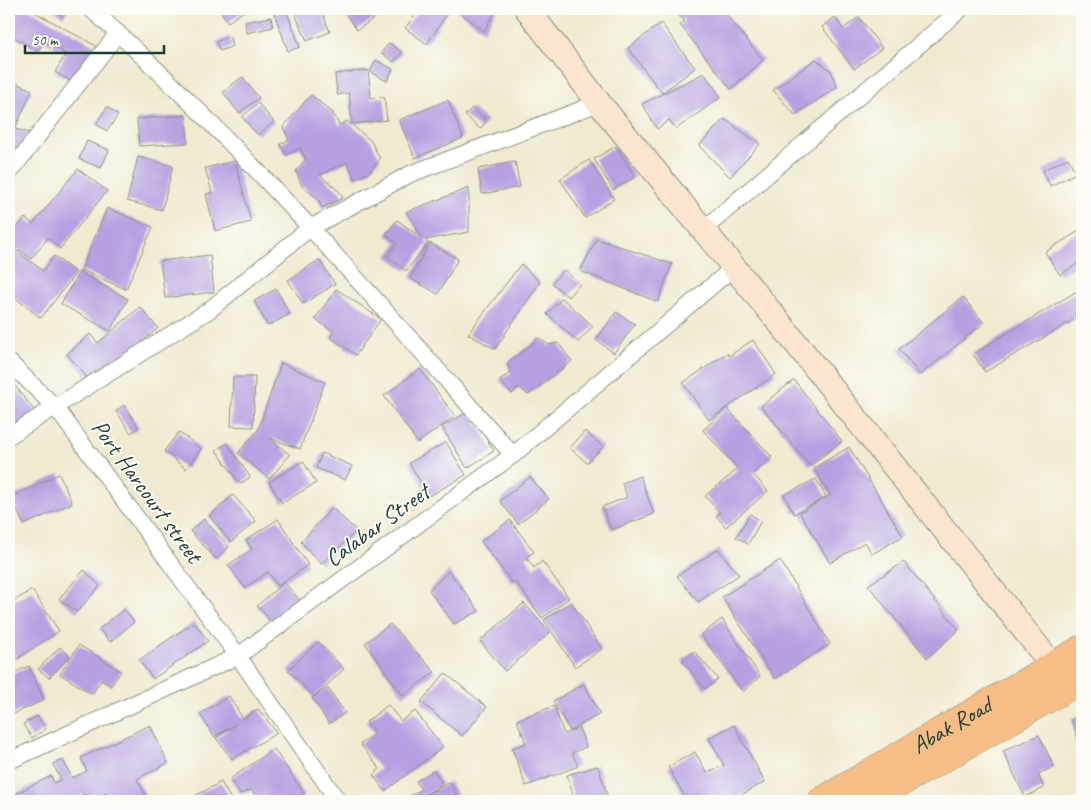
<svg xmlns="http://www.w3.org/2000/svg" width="1091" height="810" font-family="Caveat,sans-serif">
<rect width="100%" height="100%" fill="#fdfcf7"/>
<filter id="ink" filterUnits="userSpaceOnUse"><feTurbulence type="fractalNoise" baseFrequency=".02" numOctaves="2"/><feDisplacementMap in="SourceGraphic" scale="10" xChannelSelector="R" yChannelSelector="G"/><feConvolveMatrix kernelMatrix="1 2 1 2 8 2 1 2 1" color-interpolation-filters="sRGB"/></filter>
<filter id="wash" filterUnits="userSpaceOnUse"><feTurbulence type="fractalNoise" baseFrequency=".0096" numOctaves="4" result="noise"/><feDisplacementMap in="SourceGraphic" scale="20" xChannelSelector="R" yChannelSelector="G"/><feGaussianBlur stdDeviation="1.12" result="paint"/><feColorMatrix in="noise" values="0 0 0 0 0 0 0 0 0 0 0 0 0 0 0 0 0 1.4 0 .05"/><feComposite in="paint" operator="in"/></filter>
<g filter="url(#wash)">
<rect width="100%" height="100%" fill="#f0ead0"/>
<g id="blocks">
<g fill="#b6a0e1">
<path d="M17,9H29L98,47L76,84L55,72L66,54L44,41L38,51L9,34V24Z"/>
<path d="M53,9H69L63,17Z"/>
<path d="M219,9H247L228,22Z"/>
<path d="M286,9L300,47L288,51L274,13Z"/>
<path d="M309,9H321L330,32L307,41L295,14Z"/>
<path d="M342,9H388L357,30Z"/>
<path d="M420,9H443L448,12L427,44L405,28Z"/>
<path d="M455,9H497L484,31Z"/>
<path d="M671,9H722L763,60L731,89L680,25L685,21Z"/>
<path d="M271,17L273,27L247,33L245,22Z"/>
<path d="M835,17L843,29L859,17L882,48L854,69L822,27Z"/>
<path d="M661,23L695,68L662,93L628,48Z"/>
<path d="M229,36L233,46L220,51L216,42Z"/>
<path d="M389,43L402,52L394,62L381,53Z"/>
<path d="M816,59L831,71L837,87L795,115L773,90Z"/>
<path d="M376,60L393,69L387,81L370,72Z"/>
<path d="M368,70L371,98L384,97L387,120L352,124L349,93L337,95L335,74Z"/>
<path d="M704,73L721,97L676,129L669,120L657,129L642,104Z"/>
<path d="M242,77L259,98L239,113L223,92Z"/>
<path d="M9,80L32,90L15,129L33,134L26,163L9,159Z"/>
<path d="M311,95L333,113L339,125L347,121L371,141L380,159L368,173L355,179L347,162L320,175L340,192L343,198L322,208L318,199L302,186L296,171L306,159L300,148L286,155L280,144L289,140L283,127Z"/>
<path d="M448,100L463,138L415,158L399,120Z"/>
<path d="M258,103L274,122L258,135L242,117Z"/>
<path d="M107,107L118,115L107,131L96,124Z"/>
<path d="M472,108L487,121L480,129L465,115Z"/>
<path d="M186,115L188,143L139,146L137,119Z"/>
<path d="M724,119L760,144L730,177L699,146Z"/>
<path d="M87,141L109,150L101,168L79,159Z"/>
<path d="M616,146L635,177L613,190L594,159Z"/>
<path d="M138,157L173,166L162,210L127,201Z"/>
<path d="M1068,158L1076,173L1050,186L1043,170Z"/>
<path d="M589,160L614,199L585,218L560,179Z"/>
<path d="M235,161L251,222L215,231L206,194L212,193L205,168Z"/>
<path d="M515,162L520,187L482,194L478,169Z"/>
<path d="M78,169L107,191L60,249L48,238L31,259L9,241V237L25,218L33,224Z"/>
<path d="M469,188V232L425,240L428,243L406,271L387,256L397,243L386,235L397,220L423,239L406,212Z"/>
<path d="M107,208L153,227L126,289L81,270Z"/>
<path d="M1082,229V261L1060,275L1045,252Z"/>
<path d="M597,239L672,264L658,302L580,271Z"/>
<path d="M430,243L458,259L438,294L410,278Z"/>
<path d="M16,250L43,271L54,256L76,273L41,318L9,293V260Z"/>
<path d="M210,255L214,292L165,298L160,261Z"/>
<path d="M319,260L335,284L303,304L288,280Z"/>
<path d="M521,264L540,282L495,349L468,334Z"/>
<path d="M564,270L580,284L568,297L552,283Z"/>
<path d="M79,272L128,299L110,331L61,304Z"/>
<path d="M1082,288V315L985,372L973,354Z"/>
<path d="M276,289L290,314L268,326L254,301Z"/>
<path d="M336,289L381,319L356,355L330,337L334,332L315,319Z"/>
<path d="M963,297L984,323L920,375L899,349Z"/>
<path d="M562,298L593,326L578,342L547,314Z"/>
<path d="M140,307L158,328L93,384L67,354L90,334L98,343Z"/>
<path d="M616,312L635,324L614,353L596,340Z"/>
<path d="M539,338L549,345L558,343L572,361L528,395L519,387L512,394L499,380L511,373L507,363Z"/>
<path d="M753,340L776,374L709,420L683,383L727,353L729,356Z"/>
<path d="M281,363L325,382L300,449L270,438L290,455L269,479L238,453L258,430Z"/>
<path d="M420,369L455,416L418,443L384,396Z"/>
<path d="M233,377H255L253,427L231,426Z"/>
<path d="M9,378L37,414L9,436Z"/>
<path d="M794,380L842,441L810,466L761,406Z"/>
<path d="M124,405L139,428L131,433L116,411Z"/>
<path d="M727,408L772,457L753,474L768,491L726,527L716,516L720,513L705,496L738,469L703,430Z"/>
<path d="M469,411L494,451L467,468L442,427Z"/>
<path d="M585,431L603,447L587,463L570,448Z"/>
<path d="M179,432L201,449L186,469L164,451Z"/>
<path d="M446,442L466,475L429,496L409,463Z"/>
<path d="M227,443L250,477L240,484L216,450Z"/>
<path d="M849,447L903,536L872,554L865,542L830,563L800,513L830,495L814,468Z"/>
<path d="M322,453L352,466L345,480L316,468Z"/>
<path d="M303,461L316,483L282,503L269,482Z"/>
<path d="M59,474L72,503L24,525L11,497Z"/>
<path d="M640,476L654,514L611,530L602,507L627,497L622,483Z"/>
<path d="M530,477L549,499L518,524L500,501Z"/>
<path d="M816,479L826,497L794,514L784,495Z"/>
<path d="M233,495L256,521L231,542L209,516Z"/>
<path d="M332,508L357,531L321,564L301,542Z"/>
<path d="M750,514L761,521L748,544L736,537Z"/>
<path d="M204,519L229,547L216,559L190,531Z"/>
<path d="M278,519L308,565L278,586L268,572L245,588L228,565L252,549L246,540Z"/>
<path d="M510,520L534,552L526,557L534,568L542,561L569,598L542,618L515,581L512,583L481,541Z"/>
<path d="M718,549L739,575L698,602L677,576Z"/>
<path d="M780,560L830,644L775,679L722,597Z"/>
<path d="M904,562L959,630L927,658L868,585Z"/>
<path d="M84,570L100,586L77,612L59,599Z"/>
<path d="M449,571L479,611L454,624L429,590Z"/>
<path d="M284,582L303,604L277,628L257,606Z"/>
<path d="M32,590L59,631L17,659L9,645V604Z"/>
<path d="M571,602L602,649L575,667L544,620Z"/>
<path d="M524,603L550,633L505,671L480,641Z"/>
<path d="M124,609L134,622L110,642L99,629Z"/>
<path d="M722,619L760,676L743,692L701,635Z"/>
<path d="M194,622L208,641L153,679L139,660Z"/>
<path d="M390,624L435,672L403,696L365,643Z"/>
<path d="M318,642L344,669L314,697L288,670Z"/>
<path d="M79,645L121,671L111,686L101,680L92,694L60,674Z"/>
<path d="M60,647L70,656L49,678L38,669Z"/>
<path d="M694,651L718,679L705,689L682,661Z"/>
<path d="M29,666L44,700L9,716V675Z"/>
<path d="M445,673L487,707L462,736L421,702Z"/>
<path d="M584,684L600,714L570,731L553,701Z"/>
<path d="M328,688L345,713L329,724L312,698Z"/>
<path d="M229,696L243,719L258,709L277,733L232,759L216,738L236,724L214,737L200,714Z"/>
<path d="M388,705L401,721L415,711L443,747L385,791L373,775L380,769L360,744L375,733L366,722Z"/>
<path d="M554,706L564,734L579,728L586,747L572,753L578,766L526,786L512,748L526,743L517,720Z"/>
<path d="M1082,715V742L1079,743L1071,719Z"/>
<path d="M37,716L46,729L32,738L23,724Z"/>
<path d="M150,725L168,763L137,779L149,801H94L107,793L90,801H88L84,794L69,801H9V797L51,776L54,783L61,780L53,764L63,760L72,778L87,771L81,758Z"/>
<path d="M734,725L765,782L730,801H687L668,767L695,752L707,773L724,765L709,738Z"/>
<path d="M1039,735L1054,767L1038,774L1044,788L1025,797L1003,751Z"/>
<path d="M274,749L305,795L298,801H261L251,790L240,794L230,779Z"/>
<path d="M598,766L609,801H575L567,775Z"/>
<path d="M434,770L442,784L424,796L450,782L460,801H399L421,790L416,781Z"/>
<path d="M221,782L232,801H193L191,798Z"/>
</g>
</g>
</g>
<g filter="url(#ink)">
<use href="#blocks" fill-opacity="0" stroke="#889482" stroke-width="1"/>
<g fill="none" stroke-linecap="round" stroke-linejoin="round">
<defs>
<g id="street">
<path d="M91,9C244,145 377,302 513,455"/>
<path d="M9,173L118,33"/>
<path d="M703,230L961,9"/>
<path d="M9,362L56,408L238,656L338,801"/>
<path d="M9,436L208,311L310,228L410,174L599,103"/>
<path d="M9,761L238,656L513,455L734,267"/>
</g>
<path id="secondary" d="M527,9L599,103L787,332L1053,666L1068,678"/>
<g id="highway">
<path id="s1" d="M822,801L1082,649"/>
<path d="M868,801L1082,679"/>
</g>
</defs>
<use href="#street" stroke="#889482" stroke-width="18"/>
<use href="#secondary" stroke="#889482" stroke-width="26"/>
<use href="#highway" stroke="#889482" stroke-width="29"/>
<use href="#street" stroke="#fff" stroke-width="16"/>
<use href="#secondary" stroke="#fbe5cf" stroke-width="24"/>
<use href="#highway" stroke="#f6be86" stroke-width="28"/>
</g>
</g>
<g text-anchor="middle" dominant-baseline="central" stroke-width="4" stroke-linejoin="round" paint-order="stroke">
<g font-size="24" fill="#1f3d34" stroke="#fdfcf7">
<text transform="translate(147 491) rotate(54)">Port Harcourt street</text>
<text transform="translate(377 525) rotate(-36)">Calabar Street</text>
<text stroke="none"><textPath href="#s1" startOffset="150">Abak Road</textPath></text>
</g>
</g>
<rect width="1091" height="810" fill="none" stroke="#fdfcf7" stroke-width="30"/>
<path d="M25 45v8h139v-8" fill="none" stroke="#1f3d34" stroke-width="2.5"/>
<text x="32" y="45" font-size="15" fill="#1f3d34" stroke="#fdfcf7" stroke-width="4" paint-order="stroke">50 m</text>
</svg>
